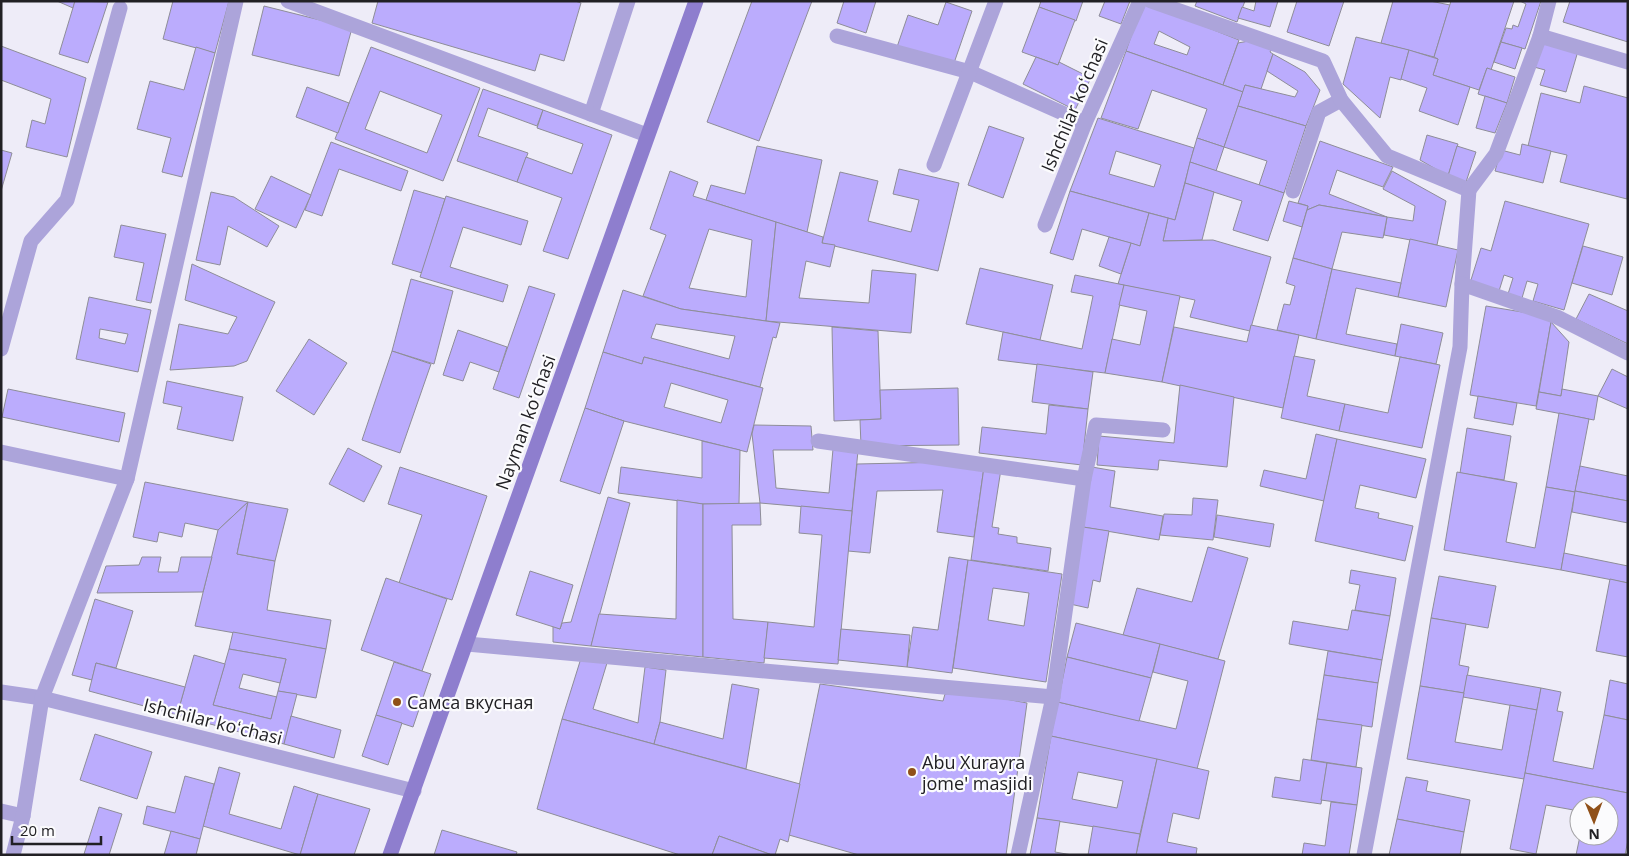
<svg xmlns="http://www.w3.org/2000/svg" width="1629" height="856" font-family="'Open Sans',sans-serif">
<rect width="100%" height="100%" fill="#eeecf8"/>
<g fill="#bbacfd" stroke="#8e8d98" fill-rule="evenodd">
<path d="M57,1H75L73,8Z"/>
<path d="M75,1L108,2L88,63L59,54Z"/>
<path d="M173,1H229L215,53L163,39Z"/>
<path d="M378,1H575L581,3L564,61L540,54L535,71L372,23Z"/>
<path d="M752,1H812L759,141L707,122Z"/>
<path d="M844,1H876L866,33L837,23Z"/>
<path d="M1041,1H1083L1076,21L1039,7Z"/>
<path d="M1105,1H1130L1121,24L1099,16Z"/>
<path d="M1197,1H1245L1237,22L1195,6Z"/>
<path d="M1256,1H1278L1270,27L1238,18L1242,7L1254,11Z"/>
<path d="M1297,1H1344L1329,46L1287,32Z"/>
<path d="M1393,1H1430L1450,5L1434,57L1381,43Z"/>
<path d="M1451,1H1514L1491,70L1487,68L1479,90L1433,75L1438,59L1434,57Z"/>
<path d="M1541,1L1525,49L1501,42L1506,28L1512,29L1513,25L1518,27L1526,4L1520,1Z"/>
<path d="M1570,1H1628V42L1563,22Z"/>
<path d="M946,2L972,11L953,66L897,47L908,15L938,25Z"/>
<path d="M1143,2L1239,40L1223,85L1126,51ZM1159,31L1190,47L1187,55L1154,44Z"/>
<path d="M264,6L352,28L339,76L252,55Z"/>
<path d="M1039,7L1075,20L1058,65L1022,52Z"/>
<path d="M1356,37L1409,50L1401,80L1390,77L1380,118L1343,84Z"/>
<path d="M1254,40L1272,48L1270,52L1273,54L1261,89L1245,85L1243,92L1223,85L1238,43Z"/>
<path d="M1542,41L1578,51L1566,92L1540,85L1545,70L1534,67Z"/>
<path d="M1501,42L1522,48L1515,69L1494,62Z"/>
<path d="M1,46L86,78L67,157L26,147L32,120L45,124L51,99L1,80Z"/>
<path d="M196,47L215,53L182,177L162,172L171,138L137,129L150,81L184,90Z"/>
<path d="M371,47L480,88L443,181L335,139ZM380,91L442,115L427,153L365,129Z"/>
<path d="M1409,50L1438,59L1433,75L1470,87L1458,125L1419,111L1427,88L1401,79Z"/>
<path d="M1126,51L1243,92L1224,147L1197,138L1207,109L1152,90L1138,129L1101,118Z"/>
<path d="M1273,54L1305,72L1320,90L1306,126L1238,106L1245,85L1295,97L1298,91L1267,71Z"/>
<path d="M1036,57L1058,65L1059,62L1091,78L1075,110L1023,84Z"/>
<path d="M1487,68L1515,77L1507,103L1478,94Z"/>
<path d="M1584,86L1628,98L1627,199L1560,182L1567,155L1528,146L1541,93L1580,103Z"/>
<path d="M307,87L349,103L338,133L296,117Z"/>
<path d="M483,89L543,110L537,126L488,108L478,136L528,153L517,182L457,161Z"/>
<path d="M1485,96L1507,103L1495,133L1476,128Z"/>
<path d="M1238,106L1306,126L1284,193L1259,185L1267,161L1224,147Z"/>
<path d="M543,110L612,135L568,259L543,251L562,198L517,182L526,157L572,174L583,144L537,128Z"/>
<path d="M1098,118L1194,148L1175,220L1070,191ZM1116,151L1161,165L1154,187L1109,174Z"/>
<path d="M989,126L1024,138L1003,198L968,185Z"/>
<path d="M1427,135L1458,144L1448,176L1420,160Z"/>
<path d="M1197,138L1224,147L1216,171L1190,162Z"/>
<path d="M1320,141L1393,167L1383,187L1337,170L1329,194L1387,217L1319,205L1307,210L1308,206L1298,203Z"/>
<path d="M331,142L408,171L401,191L339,169L322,216L305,210Z"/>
<path d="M1522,144L1551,151L1543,183L1495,171L1501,150L1520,155Z"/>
<path d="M757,146L822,160L807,232L706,200L711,185L745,194Z"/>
<path d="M1457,146L1476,152L1466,182L1448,176Z"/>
<path d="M1,150L12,153L1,191Z"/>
<path d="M1190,162L1284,193L1268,241L1233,230L1242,201L1185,183Z"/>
<path d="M899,169L959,183L938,271L822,243L840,172L878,181L868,221L911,232L919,200L893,194Z"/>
<path d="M670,171L698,182L693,196L776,222L766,321L681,309L643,296L666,235L650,229ZM709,229L752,240L746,297L689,288Z"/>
<path d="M1392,171L1446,201L1437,245L1384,235L1387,217L1413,221L1415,206L1383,189Z"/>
<path d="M271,176L311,195L296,228L255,209Z"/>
<path d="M1185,183L1214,192L1202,240L1163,241L1168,218L1175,220Z"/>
<path d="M414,190L445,199L422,273L392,264Z"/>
<path d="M1070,191L1149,213L1140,246L1082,229L1073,260L1050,253Z"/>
<path d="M211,192L234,197L279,226L267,247L228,226L220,265L196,260Z"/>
<path d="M446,196L528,221L521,245L463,227L450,267L508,285L503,302L420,277Z"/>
<path d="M1289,201L1308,206L1302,227L1283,221Z"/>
<path d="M1505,201L1589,224L1564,310L1533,301L1538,284L1527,281L1522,298L1508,294L1513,278L1504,275L1499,291L1470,283L1481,248L1491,251Z"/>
<path d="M1319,205L1387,217L1383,238L1342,232L1332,269L1293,258L1307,210Z"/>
<path d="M1149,213L1168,218L1163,241L1213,240L1271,257L1250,331L1190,317L1195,300L1118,284L1131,243L1140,246Z"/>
<path d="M776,222L823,237L822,243L835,245L830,267L806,261L799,298L869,303L872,270L916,274L911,333L766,321Z"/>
<path d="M121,225L166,234L151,303L136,300L144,263L114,257Z"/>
<path d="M1109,237L1131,243L1121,274L1099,266Z"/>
<path d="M1410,239L1458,250L1446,307L1398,297Z"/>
<path d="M1583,246L1623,257L1612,295L1572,283Z"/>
<path d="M1293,258L1332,269L1316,339L1277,330L1284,304L1290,305L1295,286L1286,283Z"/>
<path d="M192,264L275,302L247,361L234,366L170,370L179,324L228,334L237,317L185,300Z"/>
<path d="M980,268L1053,285L1040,340L966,324Z"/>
<path d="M1332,269L1401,283L1398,297L1356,288L1346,334L1397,344L1395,356L1316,339Z"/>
<path d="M1075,275L1124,285L1105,373L998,360L1003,332L1082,349L1093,296L1071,292Z"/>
<path d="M411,279L453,291L434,364L392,351Z"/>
<path d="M1124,285L1180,296L1162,382L1105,373L1112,339L1140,345L1147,311L1119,305Z"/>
<path d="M529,286L555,294L519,398L493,389Z"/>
<path d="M623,290L681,309L780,323L776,338L773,337L760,387L644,357L642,364L603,352ZM656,324L735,336L729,359L651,338Z"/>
<path d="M1589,294L1628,311V344L1576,319Z"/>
<path d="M89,297L151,310L138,372L76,359ZM100,329L128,334L125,344L99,338Z"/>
<path d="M1486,306L1552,317L1536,406L1470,395Z"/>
<path d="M1551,322L1569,342L1561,396L1539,392Z"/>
<path d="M1401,324L1443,333L1436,364L1395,356Z"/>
<path d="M1251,325L1299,335L1283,408L1162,382L1174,327L1247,342Z"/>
<path d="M832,327L878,331L881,419L834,421Z"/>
<path d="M458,330L507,347L499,372L470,362L463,381L443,375Z"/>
<path d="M309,339L347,363L314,415L276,391Z"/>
<path d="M392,351L431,364L400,453L362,440Z"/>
<path d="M603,352L642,364L644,357L763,388L747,452L624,421L585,408ZM671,383L728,400L721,423L664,407Z"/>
<path d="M1294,356L1315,360L1307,396L1345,404L1339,431L1281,418Z"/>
<path d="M1400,357L1440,365L1422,448L1339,431L1345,404L1388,413Z"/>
<path d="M1037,364L1093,372L1088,409L1032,402Z"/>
<path d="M1612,369L1628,377V409L1598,396Z"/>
<path d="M167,381L243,397L233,441L177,429L182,407L163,403Z"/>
<path d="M1180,385L1234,397L1227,467L1159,460L1158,470L1097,465L1099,436L1174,443Z"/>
<path d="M958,388L959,445L861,446L860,420L881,419L880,390Z"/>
<path d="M8,389L125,413L119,442L2,417Z"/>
<path d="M1562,389L1598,396L1594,420L1536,409L1539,392L1561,396Z"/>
<path d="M1478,396L1517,403L1513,425L1474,418Z"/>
<path d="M1049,405L1088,409L1082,465L979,453L982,427L1046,434Z"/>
<path d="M585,408L624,421L600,494L560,481Z"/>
<path d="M1559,413L1589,419L1575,492L1546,487Z"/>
<path d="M754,425L811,426L813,450H773L776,488L829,493L833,449L858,451L852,511L760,503L752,434Z"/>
<path d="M1467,428L1511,436L1504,480L1460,473Z"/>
<path d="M1316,434L1337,439L1324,501L1260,486L1264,470L1306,479Z"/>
<path d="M1337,439L1426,459L1416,498L1360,485L1355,508L1379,513L1378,518L1413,526L1405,561L1315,541Z"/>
<path d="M702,441L740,450L739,504H703L618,493L621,467L702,478Z"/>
<path d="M348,448L382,466L364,502L329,484Z"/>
<path d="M947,462L984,467L974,537L937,532L943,490L877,491L870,553L848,551L857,464Z"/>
<path d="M1580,466L1628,476V501L1575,491Z"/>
<path d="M400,467L487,496L452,600L399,583L422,515L388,504Z"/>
<path d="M984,467L1001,469L992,527L999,528L998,534L1017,537V543L1051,548L1048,571L971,560Z"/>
<path d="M1092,467L1115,471L1110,507L1163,516L1159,540L1083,527Z"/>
<path d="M1457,472L1517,483L1506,542L1535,548L1546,487L1575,492L1561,570L1444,550Z"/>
<path d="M145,482L248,502L218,530L185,523L182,537L159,532L157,542L133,537Z"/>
<path d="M1575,491L1628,501V523L1572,512Z"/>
<path d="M608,497L630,503L591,646L553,642V626L560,629L562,623L571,622Z"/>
<path d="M1193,498L1218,500L1213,540L1160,535L1164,514L1192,515Z"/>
<path d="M677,500L703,504V657L591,646L599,614L676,619Z"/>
<path d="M248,502L237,554L275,561L267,610L331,620L326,649L195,626L218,530Z"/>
<path d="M248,502L288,509L275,561L237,554Z"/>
<path d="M760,503L761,525H732L733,619L768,622L764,663L703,657V504Z"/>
<path d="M801,506L852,511L838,664L764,658L768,622L814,627L822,535L799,533Z"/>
<path d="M1217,515L1274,524L1270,547L1214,537Z"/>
<path d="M1083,527L1109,531L1100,582L1093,580L1088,608L1070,604Z"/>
<path d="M1208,547L1248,558L1218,659L1123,635L1137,588L1192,602Z"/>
<path d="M1564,553L1628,566V583L1561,570Z"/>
<path d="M142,557H161L158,572H178L181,557H212L203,592L97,593L106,566L139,565Z"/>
<path d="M949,557L968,560L952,673L907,667L913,627L938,630Z"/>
<path d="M968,560L1062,574L1046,682L953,668ZM993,588L1029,593L1024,626L988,620Z"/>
<path d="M1351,570L1396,578L1390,616L1355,610L1360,585L1349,583Z"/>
<path d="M530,571L573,585L560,629L516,615Z"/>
<path d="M1439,576L1496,586L1488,628L1431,618Z"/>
<path d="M386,578L447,599L422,671L361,650Z"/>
<path d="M1610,579L1628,583V657L1596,651Z"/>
<path d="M95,599L133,611L116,668L96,663L92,680L72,675Z"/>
<path d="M1352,610L1390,616L1382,660L1289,644L1293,621L1348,630Z"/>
<path d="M1431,618L1466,624L1459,665L1469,667L1464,693L1420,686Z"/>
<path d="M1076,623L1160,644L1151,678L1067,657Z"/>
<path d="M841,629L910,635L907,667L838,660Z"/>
<path d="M233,632L326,649L316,698L278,691L286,659L229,649Z"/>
<path d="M1160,644L1225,661L1197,769L1051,736L1058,702L1176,729L1188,681L1153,672Z"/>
<path d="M229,649L286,659L280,683L243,674L239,688L277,697L271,719L213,705Z"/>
<path d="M1328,651L1382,660L1378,683L1324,675Z"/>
<path d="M194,655L225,664L213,705L271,719L278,691L297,694L284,744L177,715Z"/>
<path d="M582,655L607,663L593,709L638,723L645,667L666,670L660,722L654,744L562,719Z"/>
<path d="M1067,657L1151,678L1139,721L1058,702Z"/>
<path d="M394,662L431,674L413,727L376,715Z"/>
<path d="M96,663L185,687L177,715L89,691Z"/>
<path d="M1324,675L1378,683L1372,727L1317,719Z"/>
<path d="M1467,675L1541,688L1537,710L1463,697Z"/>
<path d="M1610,680L1628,684V720L1604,715Z"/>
<path d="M732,684L759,689L746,769L654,744L660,722L723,739Z"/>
<path d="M820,684L943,701L945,694L968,692L1027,703L1006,855H859L789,835Z"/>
<path d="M1420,686L1464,693L1455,742L1502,750L1510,705L1537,710L1524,779L1407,759Z"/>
<path d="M1541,688L1561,692L1557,711L1563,712L1553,761L1593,769L1604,715L1628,720V793L1525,773Z"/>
<path d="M376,715L402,723L388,765L362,756Z"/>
<path d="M291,716L341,730L334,758L284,744Z"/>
<path d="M562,719L800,784L788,842L780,839L775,855H772L719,836L712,855H680L537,809Z"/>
<path d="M1317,719L1362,725L1356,767L1311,760Z"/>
<path d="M95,734L152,752L137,799L80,780Z"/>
<path d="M1051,736L1157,759L1140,834L1037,818ZM1078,772L1123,781L1117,808L1072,799Z"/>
<path d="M1157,759L1209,771L1199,819L1173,813L1167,842L1197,848L1196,855H1136Z"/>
<path d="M1303,759L1327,763L1321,804L1272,797L1275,777L1300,781Z"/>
<path d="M1327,763L1362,768L1357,805L1321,800Z"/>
<path d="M219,767L240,773L229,814L281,829L294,786L318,794L300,855L203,826Z"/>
<path d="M1525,773L1628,793V840L1625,855H1576L1580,836H1609V806H1579V811L1546,805L1536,854L1510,849Z"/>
<path d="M185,776L214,784L200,839L143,824L147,806L175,813Z"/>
<path d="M1406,777L1428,781L1426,791L1470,800L1464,832L1397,819Z"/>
<path d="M318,794L370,809L354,855H300Z"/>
<path d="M1331,802L1357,805L1349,855H1302L1304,843L1325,846Z"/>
<path d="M99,807L122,814L109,855H88L84,854Z"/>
<path d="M1037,818L1060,821L1055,852L1072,855H1030Z"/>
<path d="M1397,819L1464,832L1460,855H1389Z"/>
<path d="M1093,826L1140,834L1136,855H1088Z"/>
<path d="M442,830L517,852L516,855H434Z"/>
<path d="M171,831L200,839L196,855H164Z"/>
<path d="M719,836L772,855H712Z"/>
</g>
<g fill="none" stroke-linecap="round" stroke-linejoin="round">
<g stroke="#aca4da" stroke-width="15">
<path d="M837,36L970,72"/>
<path d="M591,114L628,1"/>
<path d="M1293,191L1319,112L1341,100"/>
<path d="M1084,479L1096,425L1163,430"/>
<path d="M1,811L23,816"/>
</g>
<g stroke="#aca4da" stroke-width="15">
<path d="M288,1L647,135"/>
<path d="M1151,1L1323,61L1341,100L1387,156L1469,190L1462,284"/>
<path d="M1540,36L1628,62"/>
<path d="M970,72L1085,123"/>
<path d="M934,165L996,1"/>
<path d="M1469,190L1496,154L1540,36L1549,1"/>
<path d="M1045,225L1085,123L1140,1"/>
<path d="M1,349L31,241L67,200L120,8"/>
<path d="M818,441L1084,479L1053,697L1018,855"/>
<path d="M1,452L127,479L236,1"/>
<path d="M467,644L1053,697"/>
<path d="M1,692L42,698L414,791"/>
<path d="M13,855L23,816L42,698L127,479"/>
<path d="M1364,855L1460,347L1462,284L1557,317L1628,353"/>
</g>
<path stroke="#8e7ece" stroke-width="15" d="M390,855L696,1"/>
</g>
<g fill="#905019" stroke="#fbfbfd" stroke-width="2">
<circle cx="397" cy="702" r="5"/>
<circle cx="912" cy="772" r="5"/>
</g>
<g text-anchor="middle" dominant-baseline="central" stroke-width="4.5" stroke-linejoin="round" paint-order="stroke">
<g font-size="18" fill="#212024" stroke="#fbfbfd">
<text transform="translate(1074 105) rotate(-67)">Ishchilar koʻchasi</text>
<text transform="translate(525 422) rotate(-70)">Nayman koʻchasi</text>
<text transform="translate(213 721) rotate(14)">Ishchilar koʻchasi</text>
</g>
<g font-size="18" fill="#212024" stroke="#fbfbfd" text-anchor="start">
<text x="407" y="702">Самса вкусная</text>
<text x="922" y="762">Abu Xurayra<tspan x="922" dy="21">jome' masjidi</tspan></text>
</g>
</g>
<rect width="1629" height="856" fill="none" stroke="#212024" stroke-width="5"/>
<g transform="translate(1594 821) rotate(179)"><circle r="24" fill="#fbfbfd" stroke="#a4a3a6"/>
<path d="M0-4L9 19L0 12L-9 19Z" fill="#905019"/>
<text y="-8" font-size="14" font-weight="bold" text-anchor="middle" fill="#212024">N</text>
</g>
<path d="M12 836v8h89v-8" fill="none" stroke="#212024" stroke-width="2.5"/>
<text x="20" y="836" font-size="15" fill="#212024" stroke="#fbfbfd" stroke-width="4" paint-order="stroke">20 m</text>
</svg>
